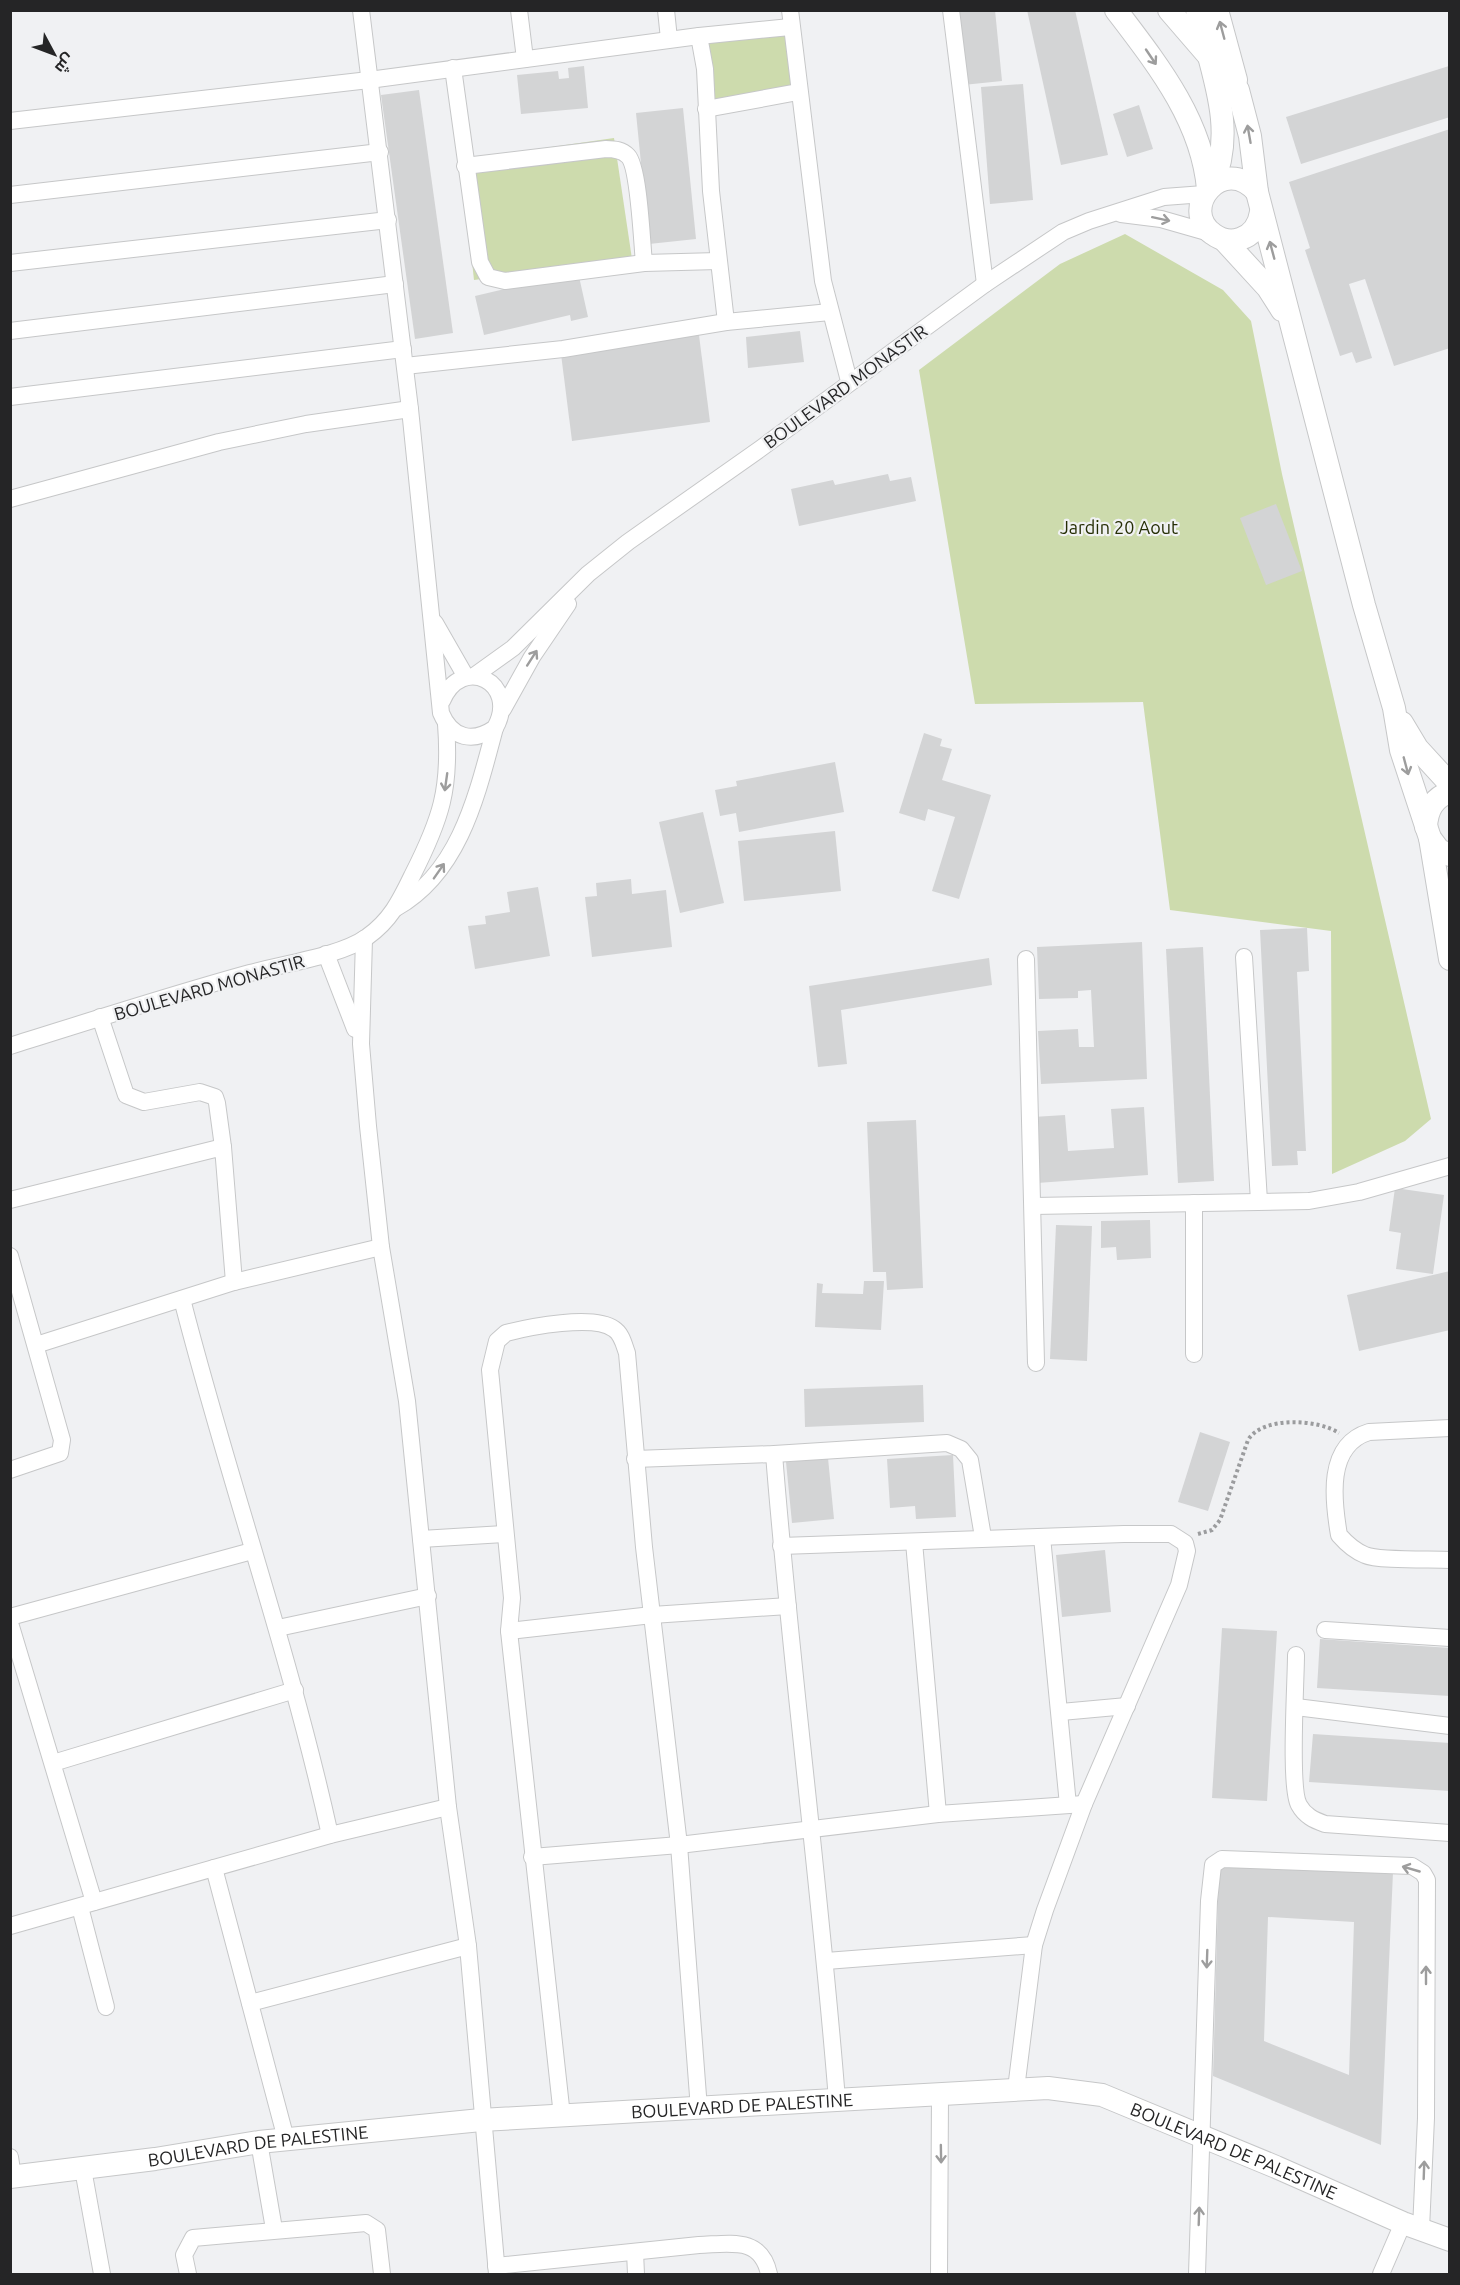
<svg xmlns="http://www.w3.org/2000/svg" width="1460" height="2285" font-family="Ubuntu,Cairo,sans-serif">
<rect width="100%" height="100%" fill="#f0f1f3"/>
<g fill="#cddbad">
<path d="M789,22L797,92L708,101L692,34Z"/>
<path d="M614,138L632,259L474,280L461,160Z"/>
<path d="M1125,234L1223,290L1251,321L1282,474L1431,1119L1405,1141L1332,1174L1331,931L1170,910L1143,702L975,704L919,370L1060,264Z"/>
</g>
<g fill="#d3d4d5" fill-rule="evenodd">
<path d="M957,10H995L1002,81L963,85Z"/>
<path d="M1027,10H1075L1108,155L1061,165Z"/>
<path d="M584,66L588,108L521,114L517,75L558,71L559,79L569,78L568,68Z"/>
<path d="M1449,66L1450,117L1301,164L1286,117Z"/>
<path d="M1023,84L1033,200L990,204L981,87Z"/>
<path d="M419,90L453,333L415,339L381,95Z"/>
<path d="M1139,105L1153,149L1127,157L1113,114Z"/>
<path d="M683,108L696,239L649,244L636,113Z"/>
<path d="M1450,129V348L1394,366L1365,279L1349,284L1372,358L1356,363L1352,352L1340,356L1305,250L1310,248L1289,182Z"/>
<path d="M578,272L588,317L571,321L570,315L484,335L475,296Z"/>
<path d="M800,331L804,362L748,368L746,337Z"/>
<path d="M699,335L710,422L572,441L561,354Z"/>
<path d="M888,474L890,481L911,477L916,501L799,526L791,489L833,480L835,485Z"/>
<path d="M1276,504L1302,571L1266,585L1240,518Z"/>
<path d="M924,733L942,739L940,746L952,749L942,780L991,795L959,899L932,891L955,817L928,809L925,821L899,813Z"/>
<path d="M835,762L844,812L739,832L736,813L720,816L715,790L737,786L736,781Z"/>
<path d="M703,812L724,903L680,913L659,822Z"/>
<path d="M835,831L841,891L744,901L738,841Z"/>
<path d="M631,879L632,894L666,890L672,947L592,957L585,897L597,896L596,883Z"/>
<path d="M538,887L550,956L475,969L468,926L486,924L485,916L510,912L507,892Z"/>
<path d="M1307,928L1309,971L1297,972L1306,1151H1297L1298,1165L1272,1166L1260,930Z"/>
<path d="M1142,942L1147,1079L1041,1084L1038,1031L1078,1029L1079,1047H1094L1091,990L1078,991V998L1039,999L1037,947Z"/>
<path d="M1203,947L1214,1181L1178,1183L1166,949Z"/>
<path d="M989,958L992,985L841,1010L847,1064L818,1067L809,986Z"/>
<path d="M1144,1107L1148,1175L1037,1183L1033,1117L1065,1115L1068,1151L1114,1148L1111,1109Z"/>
<path d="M916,1120L923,1288L887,1290L886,1272H873L867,1122Z"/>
<path d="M1395,1188L1444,1195L1433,1274L1396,1269L1401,1233L1389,1231Z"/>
<path d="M1150,1220L1151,1258L1117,1260L1116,1247L1101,1248V1221Z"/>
<path d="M1056,1225L1092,1226L1087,1361L1050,1359Z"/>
<path d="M1450,1271V1330L1359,1351L1347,1295Z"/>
<path d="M864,1281H884L881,1330L815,1327L817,1283L823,1284L822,1293L863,1294Z"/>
<path d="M923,1385L924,1422L805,1427L804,1389Z"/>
<path d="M1200,1432L1230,1442L1208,1511L1178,1502Z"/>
<path d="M953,1455L956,1517L916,1519L915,1506L890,1508L887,1459Z"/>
<path d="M828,1458L834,1519L792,1523L786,1462Z"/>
<path d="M1105,1550L1111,1612L1062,1617L1056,1555Z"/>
<path d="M1222,1628L1277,1631L1267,1801L1212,1798Z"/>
<path d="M1320,1639L1450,1648V1696L1317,1688Z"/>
<path d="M1313,1734L1450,1743V1791L1309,1782Z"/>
<path d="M1219,1866L1393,1872L1381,2145L1213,2076ZM1268,1917L1354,1922L1349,2075L1264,2041Z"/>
</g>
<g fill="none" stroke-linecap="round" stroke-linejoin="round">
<defs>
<g id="street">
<path d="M361,10L410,409L441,713C452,739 473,743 495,728C520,683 462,653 442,701"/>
<path d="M519,10L525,59"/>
<path d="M666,10L669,39"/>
<path d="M790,10L823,281L849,381"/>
<path d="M951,10L985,284"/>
<path d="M699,36L705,69L711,191L726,322"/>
<path d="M453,68L480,262L488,277L505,281L644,263L718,261"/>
<path d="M706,109L798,92"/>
<path d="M10,121L369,80L699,36L790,27"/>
<path d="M465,166L606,149C615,149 622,150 628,156C639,167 642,244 644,263"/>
<path d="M10,195L380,152"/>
<path d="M1121,214L1161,219L1210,233"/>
<path d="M10,263L388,220"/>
<path d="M10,331L395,284"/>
<path d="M405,366L563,349L726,322L830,312"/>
<path d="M10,397L403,349"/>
<path d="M10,499L219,442L306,424L410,409"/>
<path d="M435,623L466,677"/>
<path d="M474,676L513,648L588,574L628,542L760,449L985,284L1063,232L1089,221L1164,197L1204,194"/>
<path d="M503,709L532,657L568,604"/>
<path d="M396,908C460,872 477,795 495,728"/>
<path d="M364,939L361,1044L368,1126L381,1247L407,1401L448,1807L468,1946L497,2274"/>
<path d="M326,954L355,1029"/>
<path d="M1244,957L1259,1201"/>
<path d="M1026,959L1036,1363"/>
<path d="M100,1017L126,1095L144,1102L200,1092L215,1097L217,1103L223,1147"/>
<path d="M10,1046C90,1021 170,995 250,973C282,964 341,956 367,937C390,921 400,901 412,876C441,819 451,789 446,724"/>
<path d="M10,1200L223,1147L234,1282"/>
<path d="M1194,1203V1354"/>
<path d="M1033,1206L1309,1201L1359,1192L1450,1166"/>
<path d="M10,1256L62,1440L60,1453L10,1470"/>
<path d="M182,1299C228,1479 290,1653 330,1835"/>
<path d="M36,1345L234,1282L381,1247"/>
<path d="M1450,1428L1369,1432C1326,1445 1333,1500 1339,1535C1346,1543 1355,1551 1365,1555C1378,1561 1432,1559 1450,1560"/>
<path d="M774,1454C791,1670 820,1884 837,2100"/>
<path d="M635,1459L774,1454L947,1443L961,1449L970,1460L983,1537"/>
<path d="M1042,1537L1068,1805"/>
<path d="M421,1539L504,1534"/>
<path d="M914,1542L938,1814"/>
<path d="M781,1546L1124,1534H1171L1185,1543L1187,1551L1179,1585L1084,1804L1045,1910L1034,1945L1016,2089"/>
<path d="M10,1617L252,1551"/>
<path d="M10,1623L94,1902"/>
<path d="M278,1628L428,1596"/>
<path d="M1325,1630L1450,1638"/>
<path d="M509,1631L652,1615L788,1606"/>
<path d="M1296,1655C1296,1682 1289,1788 1299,1805C1305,1816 1314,1820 1325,1824L1450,1833"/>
<path d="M1296,1707L1450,1726"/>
<path d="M1061,1712L1127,1706"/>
<path d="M53,1763L295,1690"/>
<path d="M532,1857L679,1845L938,1814L1084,1804"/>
<path d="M214,1868L286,2139"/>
<path d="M80,1907L106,2007"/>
<path d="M10,1926L330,1835L448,1807"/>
<path d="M826,1961L1034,1945"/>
<path d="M250,2003L468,1946"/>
<path d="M562,2116L509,1631L512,1598L490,1370L497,1341L506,1333C529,1327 594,1314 614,1329C622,1334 624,1345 627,1353L644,1547L679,1845L699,2109"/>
<path d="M259,2142L274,2229"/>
<path d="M10,2157L13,2177"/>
<path d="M83,2169L102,2274"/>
<path d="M635,2252L636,2274"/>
<path d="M496,2266L699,2245C730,2244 761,2236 769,2274"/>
<path d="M188,2274L184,2255L193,2238L366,2223L377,2230L382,2274"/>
<path d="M939,2274L940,2096"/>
<path d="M1197,2274L1209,1901L1213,1865L1222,1859L1412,1866L1423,1873L1427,1880L1426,2118L1421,2229"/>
<path d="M1381,2274L1403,2223"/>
</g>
<g id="secondary">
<path d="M1116,10C1157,64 1202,120 1208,189"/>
<path d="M1169,10L1238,90L1250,136L1257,192L1364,605L1394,708L1401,750L1430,838L1439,850L1450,855"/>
<path d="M1197,10C1210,69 1238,128 1212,185"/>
<path d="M1217,10L1236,80"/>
<path d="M1257,192C1223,153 1178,209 1213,234C1221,240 1231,242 1240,239C1253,235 1259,225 1261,212"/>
<path d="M1224,240L1268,288L1282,310"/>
<path d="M1402,723L1417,748L1450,784"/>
<path d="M1426,827C1427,810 1433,798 1450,792"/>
<path d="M1430,838L1450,959"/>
<path id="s1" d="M10,2177L155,2159L259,2142L481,2120L1048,2088L1102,2095L1276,2167L1403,2223L1450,2240"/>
</g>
</defs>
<use href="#street" stroke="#c6c7c8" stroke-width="18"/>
<use href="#secondary" stroke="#c6c7c8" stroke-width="24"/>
<path stroke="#9b9c9e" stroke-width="4" stroke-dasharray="3 3" stroke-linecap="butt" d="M1198,1534L1212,1530L1220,1520L1248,1440C1262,1416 1318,1419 1339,1433"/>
<use href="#street" stroke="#fff" stroke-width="16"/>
<use href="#secondary" stroke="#fff" stroke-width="22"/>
</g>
<defs><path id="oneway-shaft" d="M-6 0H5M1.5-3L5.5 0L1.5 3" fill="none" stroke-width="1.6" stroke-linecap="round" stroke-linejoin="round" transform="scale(1.5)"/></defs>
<g stroke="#9d9d9d">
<use href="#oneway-shaft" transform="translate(1222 30) rotate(-105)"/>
<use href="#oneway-shaft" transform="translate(1151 57) rotate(56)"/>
<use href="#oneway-shaft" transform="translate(1249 134) rotate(-100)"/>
<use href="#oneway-shaft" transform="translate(1161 219) rotate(12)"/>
<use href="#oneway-shaft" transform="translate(1272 250) rotate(-105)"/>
<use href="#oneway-shaft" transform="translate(532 658) rotate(-57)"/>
<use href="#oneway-shaft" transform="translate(1406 766) rotate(75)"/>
<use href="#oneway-shaft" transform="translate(446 782) rotate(98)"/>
<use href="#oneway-shaft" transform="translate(439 871) rotate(-55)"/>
<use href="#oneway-shaft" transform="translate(1411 1869) rotate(-164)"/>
<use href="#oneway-shaft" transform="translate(1207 1959) rotate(92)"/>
<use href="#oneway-shaft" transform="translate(1426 1975) rotate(-90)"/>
<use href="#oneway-shaft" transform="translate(941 2154) rotate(89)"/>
<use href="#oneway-shaft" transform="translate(1424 2170) rotate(-88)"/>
<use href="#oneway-shaft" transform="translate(1199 2216) rotate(-88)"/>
</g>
<g text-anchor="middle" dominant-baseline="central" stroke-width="4.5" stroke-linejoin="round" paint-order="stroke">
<g font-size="18" fill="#252526" stroke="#f0f1f3">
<text transform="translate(845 386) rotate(-36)">BOULEVARD MONASTIR</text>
<text transform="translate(209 987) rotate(-16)">BOULEVARD MONASTIR</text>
<text stroke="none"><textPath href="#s1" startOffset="736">BOULEVARD DE PALESTINE</textPath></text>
<text stroke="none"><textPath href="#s1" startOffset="250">BOULEVARD DE PALESTINE</textPath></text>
<text stroke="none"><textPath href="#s1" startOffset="1240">BOULEVARD DE PALESTINE</textPath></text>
</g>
<g font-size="18" fill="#252e04" stroke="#f0f1f3">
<text x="1119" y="527">Jardin 20 Aout</text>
</g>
</g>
<rect width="1460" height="2285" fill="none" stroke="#252526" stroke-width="24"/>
<g transform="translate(54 54) rotate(131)" stroke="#f0f1f3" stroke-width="4.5" paint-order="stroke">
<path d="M0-4.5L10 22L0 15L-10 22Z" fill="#252526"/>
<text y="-9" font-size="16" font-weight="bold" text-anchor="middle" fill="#252526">ش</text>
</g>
</svg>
